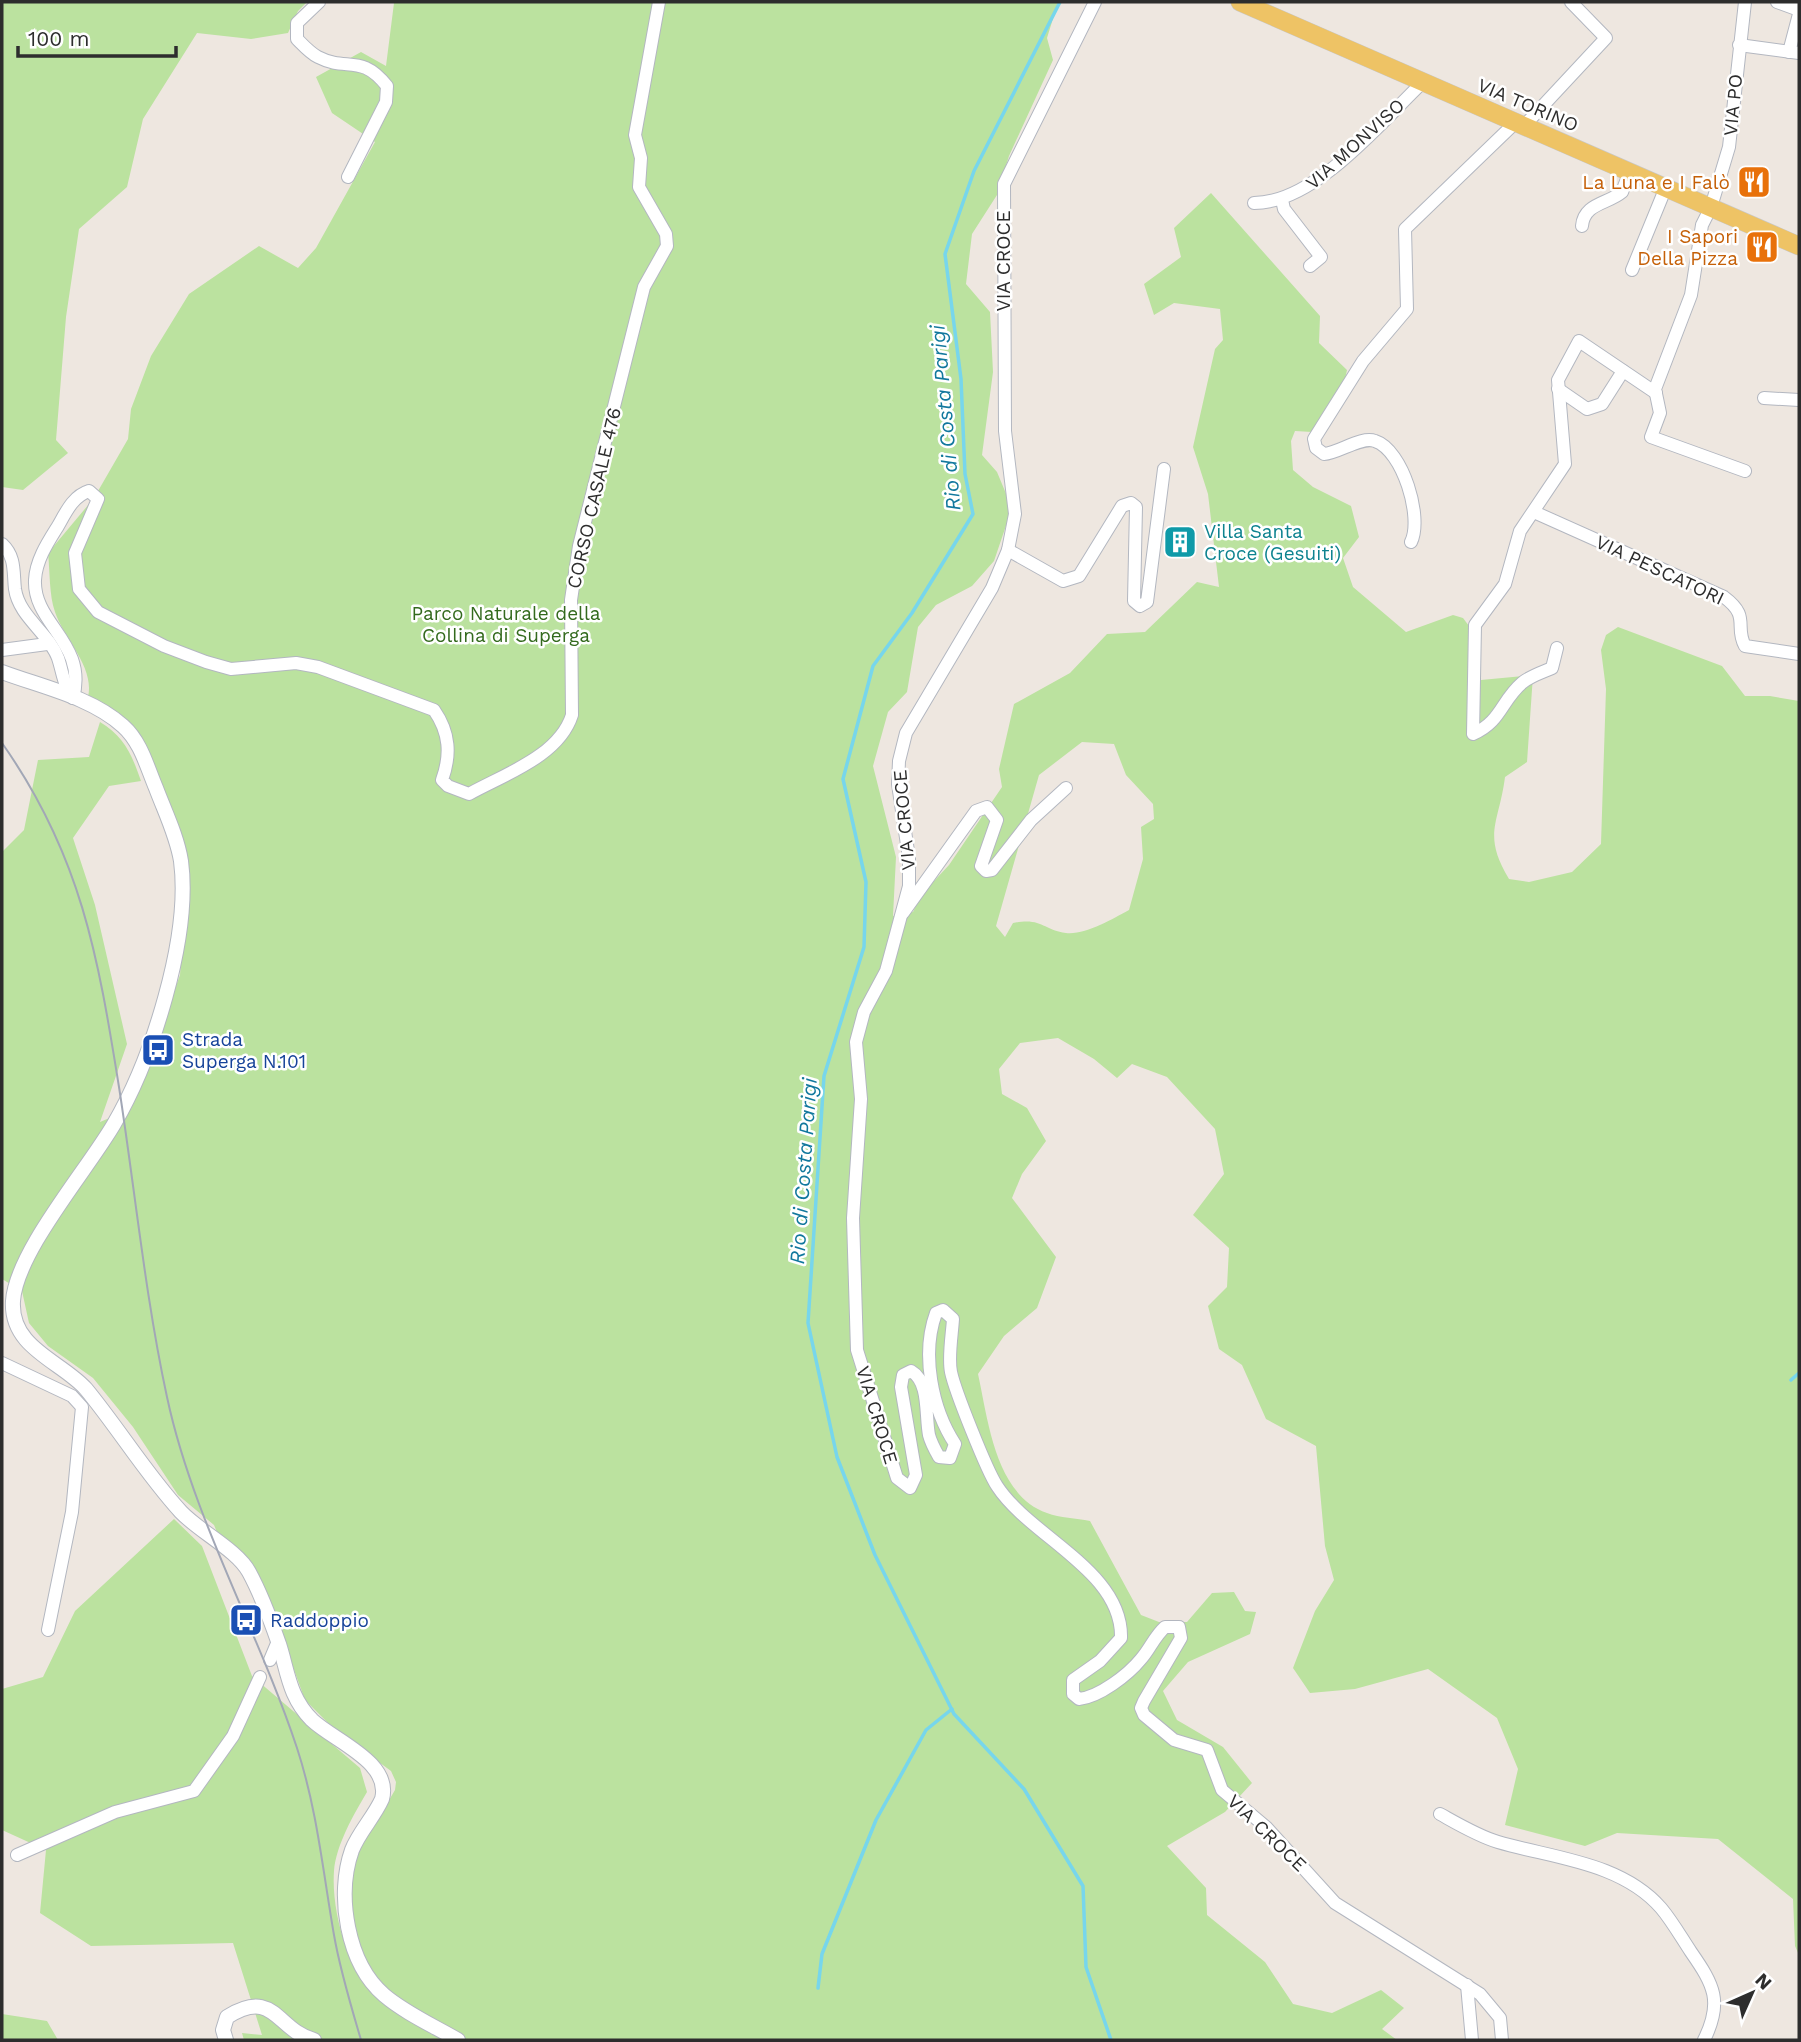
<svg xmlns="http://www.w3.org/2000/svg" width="1801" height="2042" font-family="'Work Sans',sans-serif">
<rect width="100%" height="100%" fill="#eee7e0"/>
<g fill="#bbe29f" fill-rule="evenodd">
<path d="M2,2H307L298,11L288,33L251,39L197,33L143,119L127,187L79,229L66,317L56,440L68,453L23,490L2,487Z"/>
<path d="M401,2H1062L1055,12L1047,38L1053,60L1009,156L997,195L972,234L966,284L990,312L993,372L982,455L997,472L1012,508L994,561L972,586L936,605L918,627L907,692L888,712L873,766L896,857L893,916L913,912L921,895L949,865L1002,787L999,769L1014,704L1070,673L1107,634L1145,632L1197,582L1219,587L1208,494L1193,447L1215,349L1223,340L1220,309L1174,303L1154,315L1144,284L1181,257L1174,228L1211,193L1320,316L1319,343L1347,370L1338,411L1312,432L1295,431L1291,441L1293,470L1313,487L1351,506L1359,537L1343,558L1353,587L1406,632L1453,615L1463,618L1478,638L1481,680L1533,675L1527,762L1505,777C1499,824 1482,834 1509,879L1529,882L1572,872L1601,844L1606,689L1601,650L1606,635L1618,627L1722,666L1745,696H1770L1799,701V1955L1795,1946L1793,1899L1718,1839L1617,1833L1585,1846L1505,1825L1518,1769L1497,1718L1428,1669L1355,1689L1310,1693L1293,1668L1315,1611L1334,1580L1325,1546L1316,1446L1266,1419L1242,1365L1219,1349L1208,1306L1227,1287L1229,1248L1193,1215L1224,1174L1215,1129L1167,1077L1132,1064L1117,1078L1094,1059L1058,1038L1020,1043L999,1069L1002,1094L1027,1108L1046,1141L1022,1174L1012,1198L1056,1257L1037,1308L1004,1336L978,1374C988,1419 995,1495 1047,1513C1060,1518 1076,1518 1090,1521L1141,1615L1159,1622H1187L1212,1593L1234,1592L1245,1611L1256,1612L1250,1634L1188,1662L1163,1691L1177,1720L1223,1747L1252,1783L1225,1812L1167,1846L1206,1888L1207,1915L1265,1962L1293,2004L1332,2013L1381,1990L1404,2008L1382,2029L1397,2040H244L242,2033L262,2035L233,1943L91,1946L40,1913L46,1850L2,1830V1689L43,1677L75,1611L174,1519L202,1546L252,1676L360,1768L367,1792C354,1814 336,1845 334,1871C331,1913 349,1978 385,2002C362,1954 334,1902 358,1849C367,1828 384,1810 395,1790L396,1782L391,1771L334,1729L305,1700L273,1612L221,1542L214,1525L178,1495L133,1427L93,1378L48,1346L29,1323L22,1291L2,1279V852L24,830L38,760L89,757L100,722C124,736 132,755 141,781L109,786L73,838L95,905L127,1044L100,1122L131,1109L180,975L185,897L144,743L88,697C95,667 64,639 55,612C49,595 50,571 48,553L94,498L128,439L131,409L151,356L189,294L259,246L298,268L316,248L375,142L332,113L316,77L361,52L386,66L394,3ZM1082,742L1114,744L1126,775L1153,804L1154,819L1141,827L1143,859L1129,910C1112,919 1086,935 1066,933C1043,930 1042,917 1013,923L1005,937L996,926L1039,775Z"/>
<path d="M2,2014L47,2021L58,2040H2Z"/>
</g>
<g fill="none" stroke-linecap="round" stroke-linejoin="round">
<g stroke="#77d6ec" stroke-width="3.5">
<path d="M1060,2L974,171L945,254L961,379L965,474L973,514L912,613L873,666L843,779L866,882L864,947L824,1076L808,1323L837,1457L875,1555L954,1714L1024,1789L1083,1886L1086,1967L1111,2040"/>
<path d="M1791,1380L1799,1373"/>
<path d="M818,1988L822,1954L876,1820L926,1730L952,1709"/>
</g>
<defs>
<g id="minor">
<path d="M319,2L297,23V39C303,45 310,53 318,57C347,72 361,53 387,86L386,102L348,177"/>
<path d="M1095,2L1004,184L1005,431L1015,514L1008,550L992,588L906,733L899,761L898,784L909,858V886L886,971L864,1012L856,1042L861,1099L853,1218L857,1350L897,1478L910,1488L916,1475L901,1387L903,1375L911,1371C930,1382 925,1415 929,1435C931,1443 935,1450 939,1457L950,1458L955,1444C932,1409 921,1354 936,1313L943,1310L953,1319C952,1335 948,1357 951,1372C955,1391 987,1471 997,1486C1030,1537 1123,1571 1121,1638L1100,1661L1073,1680V1694L1079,1699C1099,1697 1128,1675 1141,1659C1150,1649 1154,1637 1165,1627H1179L1181,1638L1144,1701L1141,1708L1144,1715L1174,1740L1207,1750L1222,1790L1266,1827L1335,1903L1480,1994L1500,2018L1502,2040"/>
<path d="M1777,2L1799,10"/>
<path d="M1739,45L1799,53"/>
<path d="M1789,52L1799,14"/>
<path d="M1524,126L1606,38L1571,2"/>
<path d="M1282,200L1284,209L1321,257L1310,266"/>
<path d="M1254,203C1315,203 1380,123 1423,82"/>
<path d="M1582,226C1584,203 1608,204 1622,192L1630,171"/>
<path d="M1632,270L1666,187"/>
<path d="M1558,389L1587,409L1602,404L1623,371"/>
<path d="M1764,398L1799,400"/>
<path d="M1745,471L1651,437L1660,413L1655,389L1691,295L1702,225L1711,207L1729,147L1745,2"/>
<path d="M1534,512L1724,597C1751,617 1734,626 1745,646L1799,654"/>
<path d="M1411,542C1423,518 1403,450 1375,441C1361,436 1339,453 1324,454L1316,448L1314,439L1363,361L1407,309L1405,229L1516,122"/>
<path d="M2,544C16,557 13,572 15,589C19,617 49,633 58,658C63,673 63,684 73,698"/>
<path d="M1008,550L1063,581L1079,576L1122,506L1131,503L1136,507L1134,601L1140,606L1147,602L1164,469"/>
<path d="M1557,648L1552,668C1543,672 1530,676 1522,683C1501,701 1501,722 1473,734L1475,625L1505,584L1520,531L1565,464L1558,380L1579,341L1656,393"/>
<path d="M2,650L47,644"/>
<path d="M73,698C88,643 33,624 35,580C36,560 48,542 58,526C66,512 73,496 89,491L98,499L75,553L79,589L98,612L164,646L206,662L231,669L296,663L318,667L434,710C450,733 451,755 442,780L448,786L469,794C505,774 559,756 572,715L571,600L579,546L644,287L667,246L666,234L639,187L641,158L635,135L659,2"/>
<path d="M903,913L976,811L987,807L997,820L981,866L986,871L992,870L1031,820L1066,788"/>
<path d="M2,1363L72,1396L82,1407L72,1512L48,1630"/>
<path d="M270,1660L278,1641"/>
<path d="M1440,1814C1458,1824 1478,1836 1498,1842C1552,1858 1621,1862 1661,1908C1672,1921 1681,1937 1691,1952C1714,1985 1723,2002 1704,2040"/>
<path d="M17,1855L115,1812L194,1791L233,1736L260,1677"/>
<path d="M1467,1985L1472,2040"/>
</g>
<g id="tertiary">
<path d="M2,672C42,687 91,697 123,726C141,742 147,767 156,788C165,812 177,836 181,861C191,937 152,1059 114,1124C88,1169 16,1252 13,1301C10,1348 61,1361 86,1389C119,1429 146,1474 181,1512C200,1532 237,1550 249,1572C261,1594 271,1621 279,1644C288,1672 289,1697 312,1720C334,1741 392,1762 382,1799C374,1817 359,1832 352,1850C336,1895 347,1963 384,1995C405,2013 434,2026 458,2040"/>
<path d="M226,2040L223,2030L227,2017C275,1987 276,2030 314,2040"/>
</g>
<path id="primary" d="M1240,2L1799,246"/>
</defs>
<use href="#minor" stroke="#b3b7c0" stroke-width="14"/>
<use href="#tertiary" stroke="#b3b7c0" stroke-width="16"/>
<use href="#primary" stroke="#c8c8c8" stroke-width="19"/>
<use href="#minor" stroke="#fff" stroke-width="12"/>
<use href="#tertiary" stroke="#fff" stroke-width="14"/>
<use href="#primary" stroke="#eec365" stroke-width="18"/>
<path stroke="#a2a7b6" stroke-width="2" d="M2,743C81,855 98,956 119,1087C135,1190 145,1295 167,1397C193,1519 258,1630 297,1748C317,1809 323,1872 334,1935C340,1970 351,2006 361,2040"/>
</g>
<defs>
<symbol id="restaurant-square" viewBox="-11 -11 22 22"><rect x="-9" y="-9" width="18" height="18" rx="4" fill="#e8710a" stroke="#fff"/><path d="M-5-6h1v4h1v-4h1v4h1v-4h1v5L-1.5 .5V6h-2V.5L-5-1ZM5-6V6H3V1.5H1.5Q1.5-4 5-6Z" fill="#fff"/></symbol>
<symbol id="building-square" viewBox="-11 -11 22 22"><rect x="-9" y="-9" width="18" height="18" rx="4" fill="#0f9aa8" stroke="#fff"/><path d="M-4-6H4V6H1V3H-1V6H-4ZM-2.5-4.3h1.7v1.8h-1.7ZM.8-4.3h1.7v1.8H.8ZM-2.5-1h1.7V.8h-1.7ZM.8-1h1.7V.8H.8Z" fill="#fff"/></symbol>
<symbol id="bus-square" viewBox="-11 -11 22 22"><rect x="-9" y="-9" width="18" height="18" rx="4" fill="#1a4fb4" stroke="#fff"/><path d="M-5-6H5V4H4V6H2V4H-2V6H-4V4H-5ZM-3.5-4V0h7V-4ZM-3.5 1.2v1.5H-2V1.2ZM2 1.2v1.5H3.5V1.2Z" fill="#fff"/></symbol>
</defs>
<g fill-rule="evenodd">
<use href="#restaurant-square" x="1735" y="163" width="38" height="38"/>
<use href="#restaurant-square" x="1743" y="228" width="38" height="38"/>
<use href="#building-square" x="1161" y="523" width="38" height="38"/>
<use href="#bus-square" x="139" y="1031" width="38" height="38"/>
<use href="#bus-square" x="227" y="1601" width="38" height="38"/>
</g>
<g text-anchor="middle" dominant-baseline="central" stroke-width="5" stroke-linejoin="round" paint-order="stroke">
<g font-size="19" fill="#2d2d2d" stroke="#fff">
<text transform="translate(1528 105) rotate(23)">VIA TORINO</text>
<text transform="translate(1733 105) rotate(-85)">VIA PO</text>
<text transform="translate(1355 144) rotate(-42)">VIA MONVISO</text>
<text transform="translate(1003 261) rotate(-90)">VIA CROCE</text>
<text transform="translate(594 498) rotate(-77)">CORSO CASALE 476</text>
<text transform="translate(1660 570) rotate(25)">VIA PESCATORI</text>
<text transform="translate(904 820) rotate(-95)">VIA CROCE</text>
<text transform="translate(877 1415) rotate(73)">VIA CROCE</text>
<text transform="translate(1267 1833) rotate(44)">VIA CROCE</text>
</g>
<g font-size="19" fill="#c56008" stroke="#fff" text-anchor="end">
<text x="1730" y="182">La Luna e I Falò</text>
<text x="1738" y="236">I Sapori<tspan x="1738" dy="22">Della Pizza</tspan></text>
</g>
<g font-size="19" fill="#0d838f" stroke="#fff" text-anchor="start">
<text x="1204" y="531">Villa Santa<tspan x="1204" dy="22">Croce (Gesuiti)</tspan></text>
</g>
<g font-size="19" fill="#336a1d" stroke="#fff">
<text x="506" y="613">Parco Naturale della<tspan x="506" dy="22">Collina di Superga</tspan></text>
</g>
<g font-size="19" fill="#164399" stroke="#fff" text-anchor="start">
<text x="182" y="1039">Strada<tspan x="182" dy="22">Superga N.101</tspan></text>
<text x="270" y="1620">Raddoppio</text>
</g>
<g font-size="21" font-style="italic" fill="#11789d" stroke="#fff">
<text transform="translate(945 418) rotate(-95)">Rio di Costa Parigi</text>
<text transform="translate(803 1171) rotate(-86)">Rio di Costa Parigi</text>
</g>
</g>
<rect width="1801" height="2042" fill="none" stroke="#2d2d2d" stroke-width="7"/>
<g transform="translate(1752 1993) rotate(45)" stroke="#ffffff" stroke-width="5" paint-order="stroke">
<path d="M0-5L12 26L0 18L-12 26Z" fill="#2d2d2d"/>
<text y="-10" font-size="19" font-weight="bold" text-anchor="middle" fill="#2d2d2d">N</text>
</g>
<path d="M18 46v10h158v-10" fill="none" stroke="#2d2d2d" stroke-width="3.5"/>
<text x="28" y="46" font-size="21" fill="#2d2d2d" stroke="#ffffff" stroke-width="5" paint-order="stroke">100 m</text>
</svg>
